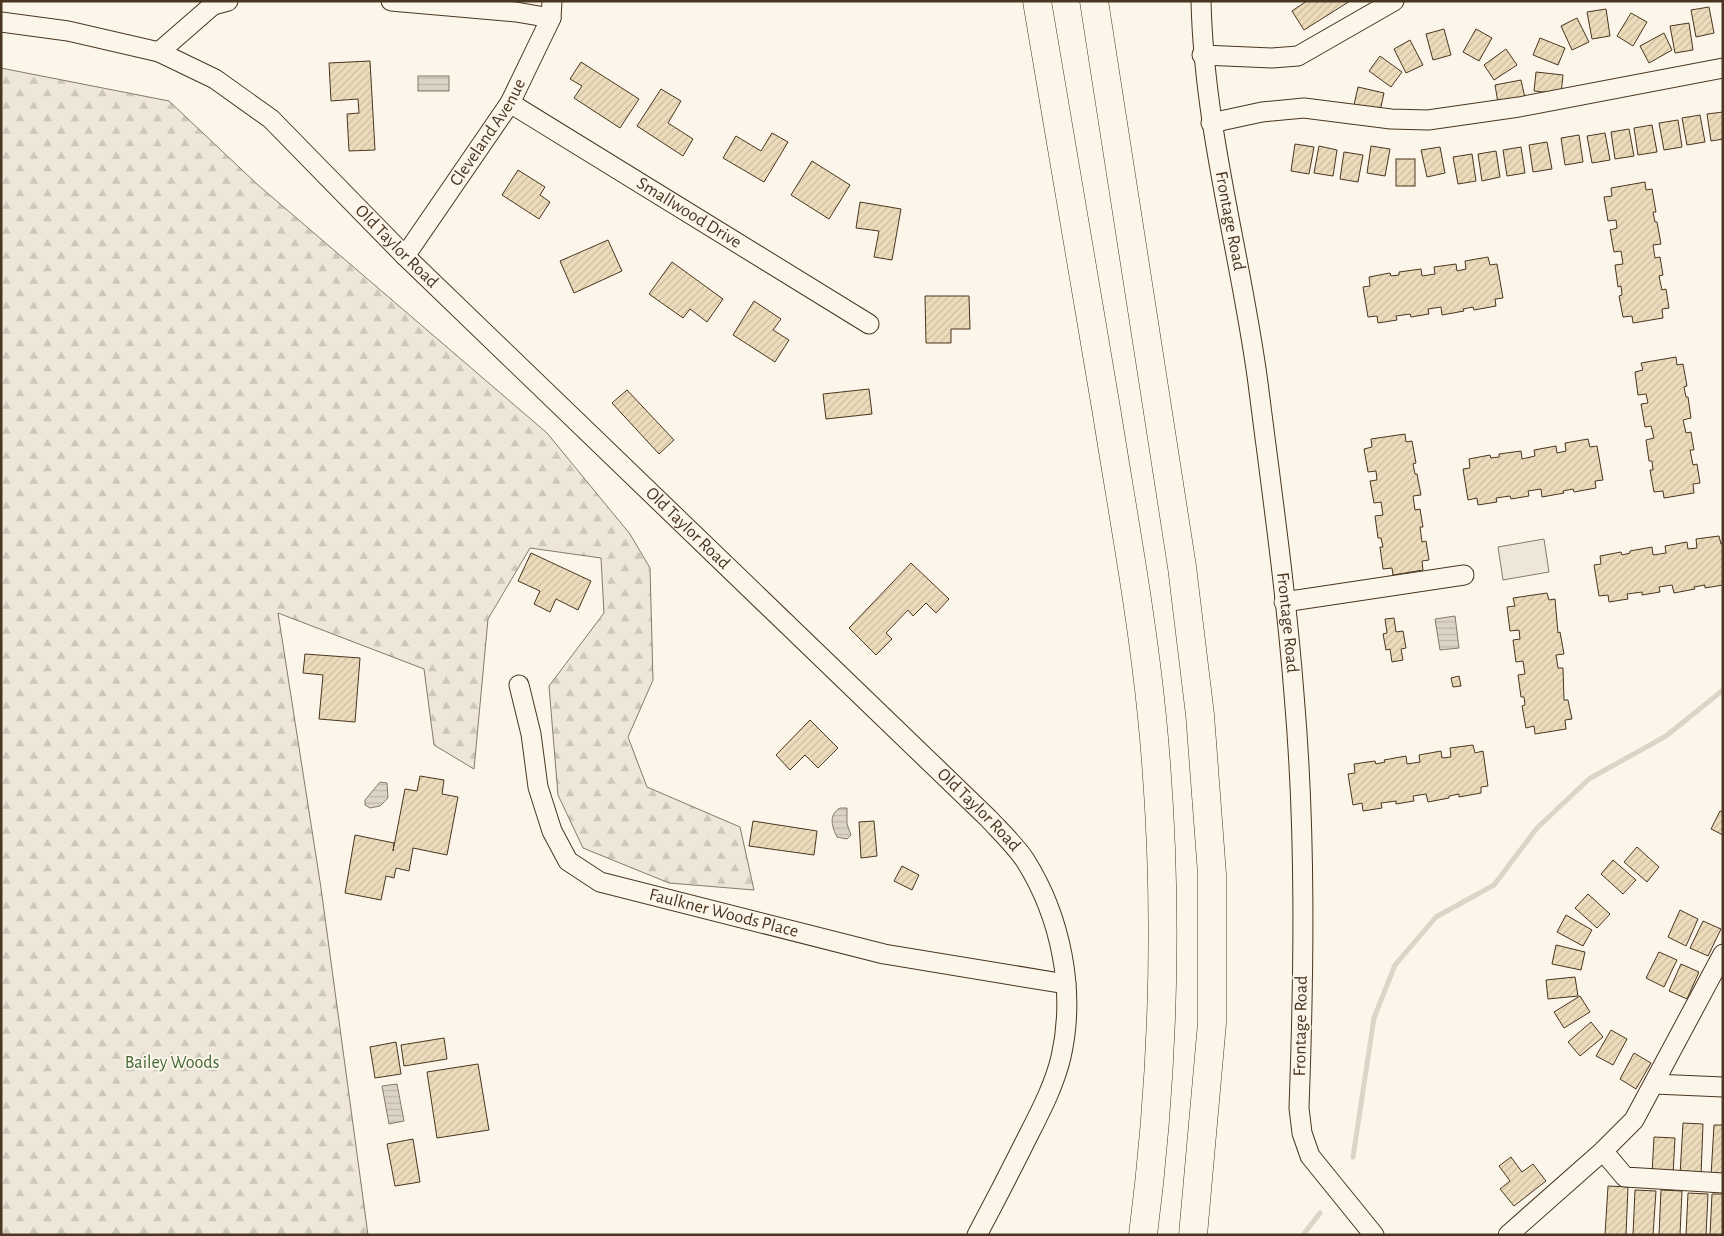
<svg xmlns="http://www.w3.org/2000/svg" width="1724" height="1236" font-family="'Alegreya Sans',sans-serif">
<defs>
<pattern id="forest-firs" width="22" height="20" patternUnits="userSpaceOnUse" patternTransform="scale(1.25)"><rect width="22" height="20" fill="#ede6d9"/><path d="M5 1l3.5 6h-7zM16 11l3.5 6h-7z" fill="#cdc6ba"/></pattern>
<pattern id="water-rules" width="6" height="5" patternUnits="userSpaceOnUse" patternTransform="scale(1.25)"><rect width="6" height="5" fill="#dcd4c6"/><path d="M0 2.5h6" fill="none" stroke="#beb7aa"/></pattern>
<pattern id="building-hatch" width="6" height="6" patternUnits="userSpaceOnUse" patternTransform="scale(1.25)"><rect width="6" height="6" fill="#ecdcbc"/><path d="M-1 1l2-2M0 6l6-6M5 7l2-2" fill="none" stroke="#ccbda1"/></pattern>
</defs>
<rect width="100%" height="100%" fill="#fbf6e9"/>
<path fill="url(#forest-firs)" stroke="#887966" d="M1,68L169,101L258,185L547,433L630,534L650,568L653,680L628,737L647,787L740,827L754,890L669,883L583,848L558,795L549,686L604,613L601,558L530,548L488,619L474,769L434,745L424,669L278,613L321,888L368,1235H1Z"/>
<path fill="#ede6d9" stroke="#887966" d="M1544,539L1549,572L1503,580L1498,547Z"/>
<g fill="url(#water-rules)" stroke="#887966">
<rect x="418" y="76" width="31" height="15"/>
<path d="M1455,616L1459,648L1440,650L1435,619Z"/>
<path d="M380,782L387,783L388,798L380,806L370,808L365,805V800Z"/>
<path d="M840,808H847V824L851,835L847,839L837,837C832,827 828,815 840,808Z"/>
<path d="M397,1084L404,1121L389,1124L382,1086Z"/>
</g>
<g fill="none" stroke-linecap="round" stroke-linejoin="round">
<g stroke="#dcd4c6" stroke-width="5">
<path d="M1353,1157L1374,1018L1395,965L1436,917L1494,885L1537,828L1589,779L1666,736L1723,690"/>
<path d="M1303,1235L1320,1213"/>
</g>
</g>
<g fill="url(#building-hatch)" stroke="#4a3520">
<path d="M1307,1H1350L1304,30L1292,11Z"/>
<path d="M1709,7L1714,33L1696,37L1691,10Z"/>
<path d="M1606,9L1610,36L1592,39L1587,12Z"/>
<path d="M1631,13L1647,22L1633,46L1617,36Z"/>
<path d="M1577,18L1589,42L1572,50L1561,26Z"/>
<path d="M1689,23L1693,50L1675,53L1670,26Z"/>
<path d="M1444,29L1451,55L1433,60L1426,34Z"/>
<path d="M1476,29L1492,38L1479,61L1463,52Z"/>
<path d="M1664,33L1672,50L1649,63L1640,46Z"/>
<path d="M1540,38L1565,48L1558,65L1533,55Z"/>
<path d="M1410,40L1423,65L1406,73L1394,49Z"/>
<path d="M1506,49L1517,65L1494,80L1484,65Z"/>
<path d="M1380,56L1402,72L1391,87L1369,71Z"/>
<path d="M370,61L375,150L349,151L347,114L359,113L358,99L331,101L329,63Z"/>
<path d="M581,62L639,99L620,128L574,98L582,86L570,79Z"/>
<path d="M1536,72L1563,75L1561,94L1534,91Z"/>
<path d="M1521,80L1525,98L1498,103L1495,85Z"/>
<path d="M1358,87L1384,93L1380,111L1354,105Z"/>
<path d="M661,89L681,101L668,123L693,139L683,156L637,126Z"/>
<path d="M1723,112V139L1711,141L1707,114Z"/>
<path d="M1700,115L1705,142L1687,145L1682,118Z"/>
<path d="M1678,120L1682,147L1664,150L1659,123Z"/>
<path d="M1652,125L1657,152L1638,155L1634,128Z"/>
<path d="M1629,129L1634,156L1615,159L1611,132Z"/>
<path d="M772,133L788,142L764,182L723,158L736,136L761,151Z"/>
<path d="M1605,133L1610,160L1592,163L1587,136Z"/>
<path d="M1579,135L1583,162L1565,165L1561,138Z"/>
<path d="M1547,142L1552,169L1533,172L1529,145Z"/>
<path d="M1295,144L1314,147L1309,174L1291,171Z"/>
<path d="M1319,146L1337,150L1333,176L1314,173Z"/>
<path d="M1371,146L1390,149L1385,176L1367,173Z"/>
<path d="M1440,147L1445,173L1427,177L1421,150Z"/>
<path d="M1521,147L1525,173L1507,176L1503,150Z"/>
<path d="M1496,151L1500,177L1482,181L1478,154Z"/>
<path d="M1344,152L1363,155L1358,182L1340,179Z"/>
<path d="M1472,154L1476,181L1458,184L1453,157Z"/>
<rect x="1396" y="159" width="19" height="27"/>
<path d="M812,161L850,185L829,219L791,195Z"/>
<path d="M518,170L545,187L540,195L550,202L539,219L502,195Z"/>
<path d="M1645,182L1646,190L1652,189L1656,212H1653L1655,222H1657L1661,244L1653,245L1655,258L1660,257L1663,275L1659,276L1662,290L1666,289L1669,308L1662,309L1663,318L1633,323L1632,316L1623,317L1619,296L1622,295L1621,286L1618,287L1615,265L1623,264L1621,251L1614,252L1610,230L1617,228L1616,220L1608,221L1604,197L1612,196L1611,188Z"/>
<path d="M860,202L901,209L892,260L874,257L879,231L856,228Z"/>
<path d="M608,240L622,271L574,293L560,261Z"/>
<path d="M1488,257L1490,265L1497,264L1503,298L1495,299L1496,306L1474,310L1473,307L1463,309L1464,311L1442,315L1441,307L1428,309L1429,314L1411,317L1410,314L1396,316L1397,320L1378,323L1377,316L1368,317L1363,287L1370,286L1369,277L1390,273L1391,276L1399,275V272L1421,269L1422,276L1435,274L1434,267L1456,264L1457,271L1466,269L1465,261Z"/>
<path d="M672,262L723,299L707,322L690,309L683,318L649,294Z"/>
<path d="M925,296H969L970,329H951V343H926Z"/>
<path d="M754,301L781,319L773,330L789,340L775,362L733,335Z"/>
<path d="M1676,357L1677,365L1683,364L1687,386L1684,387L1686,397H1688L1691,418L1683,420L1686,433L1691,432L1694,450H1690L1693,465L1697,464L1700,483L1693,484L1694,493L1664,498L1663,491L1654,492L1650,470H1653L1652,461H1649L1646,440L1654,438L1651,426L1645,427L1641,404L1648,403L1646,394L1638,395L1635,372L1643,370L1641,363Z"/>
<path d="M869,389L872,414L826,419L823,394Z"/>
<path d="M627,390L674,440L659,454L612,403Z"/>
<path d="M1405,434L1406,442L1412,441L1416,463L1413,464L1415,474H1417L1421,495L1413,496L1415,510L1420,509L1423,527H1420L1422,542L1426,541L1429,560L1422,561L1423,570L1393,575L1392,568L1383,569L1380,547H1383L1381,538H1378L1375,516L1383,515L1381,502L1374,503L1370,481L1377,480L1376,471L1368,472L1364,449L1372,447L1371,439Z"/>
<path d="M1588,439L1590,447L1597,446L1603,480L1595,481L1596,488L1574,492L1573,489L1563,491L1564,493L1542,497L1541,489L1528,491L1529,496L1511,499L1510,496L1496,498L1497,502L1478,505L1477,498L1468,500L1463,469L1470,468L1469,459L1490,455L1491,458L1499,457V454L1521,451L1522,459L1535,456L1534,450L1556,446L1557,453L1566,451L1565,443Z"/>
<path d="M1719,536L1721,544L1723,543V585L1705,588V585L1694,587L1695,589L1674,593L1672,585L1659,587L1660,592L1642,595V592L1627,594L1628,599L1609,602L1608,595L1599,596L1594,565L1601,564L1600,556L1621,552L1622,555L1630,553V551L1652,547L1653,555L1666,553L1665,546L1687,542L1688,549L1697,548L1696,539Z"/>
<path d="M531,553L591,581L578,610L556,599L550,612L534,604L540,591L518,581Z"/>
<path d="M911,563L949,599L936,613L926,603L913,616L908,610L886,633L892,639L876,655L849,628Z"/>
<path d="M1547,593L1549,600L1555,599L1558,633L1560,632L1564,654L1556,655L1558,668H1563L1564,700H1568L1572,719L1565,720L1566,729L1535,734L1534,726L1526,728L1522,706L1525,705L1524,697H1521L1518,675L1525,674L1523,661L1516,662L1513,640L1520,639L1519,630L1510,631L1507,607L1515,606L1513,598Z"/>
<path d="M1394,618L1396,632L1403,631L1406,648L1401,649L1403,660L1392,662L1390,649L1386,650L1383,634L1387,633L1385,619Z"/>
<path d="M305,654L360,658L355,722L319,719L323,675L303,673Z"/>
<path d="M1459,676L1461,686L1453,687L1451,678Z"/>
<path d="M810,720L838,748L818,768L805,755L790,770L776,755Z"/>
<path d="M1473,745L1475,753L1483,751L1488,786L1481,787V793L1459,797V794L1449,796V798L1428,802L1426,794L1413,796L1414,801L1396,804V801L1381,803L1382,808L1363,811L1362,803L1353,805L1348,774L1355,773L1354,764L1375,761L1376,764L1385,762L1384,760L1406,756L1407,764L1420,762L1419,755L1441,751L1442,758L1451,757L1450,748Z"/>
<path d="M420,776L444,780L442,794L458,797L447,855L413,848L409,871L396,868L394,878L386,876L381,900L345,893L355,835L394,843L393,851L405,789L417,791Z"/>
<path d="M1720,811L1723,812V835L1711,829Z"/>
<path d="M753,821L817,831L814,855L749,846Z"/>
<path d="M874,821L877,856L861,858L859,822Z"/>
<path d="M1637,847L1659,867L1647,882L1624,862Z"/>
<path d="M1613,860L1636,880L1623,894L1601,874Z"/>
<path d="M902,866L919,875L912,890L894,881Z"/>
<path d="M1588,894L1610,914L1597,928L1575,908Z"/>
<path d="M1680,910L1698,919L1686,946L1668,937Z"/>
<path d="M1566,915L1592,930L1583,946L1557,932Z"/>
<path d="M1703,921L1721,929L1708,956L1690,948Z"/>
<path d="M1556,945L1585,952L1581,970L1552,964Z"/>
<path d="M1659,952L1677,960L1664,987L1646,978Z"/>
<path d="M1681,964L1699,972L1687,999L1669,991Z"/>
<path d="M1575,977L1578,996L1548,999L1546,980Z"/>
<path d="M1580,996L1590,1012L1564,1028L1554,1012Z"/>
<path d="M1591,1022L1603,1037L1580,1056L1568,1042Z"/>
<path d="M1611,1030L1627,1039L1613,1065L1596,1056Z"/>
<path d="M444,1038L447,1059L404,1066L401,1045Z"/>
<path d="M396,1042L401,1074L375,1078L370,1047Z"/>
<path d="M1634,1053L1651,1063L1636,1089L1620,1079Z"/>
<path d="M478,1064L489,1130L437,1138L427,1072Z"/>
<path d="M1683,1123L1703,1124L1701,1176L1680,1175Z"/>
<path d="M1714,1125H1723V1177L1711,1176Z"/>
<path d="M1654,1137L1675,1138L1673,1175L1652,1174Z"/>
<path d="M413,1139L420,1182L395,1186L387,1144Z"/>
<path d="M1511,1157L1522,1172L1533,1164L1546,1181L1514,1206L1500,1189L1510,1181L1499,1166Z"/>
<path d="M1608,1186L1628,1187L1626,1235H1605Z"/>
<path d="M1635,1190L1656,1191L1653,1235H1633Z"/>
<path d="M1661,1190L1682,1191L1680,1235H1659Z"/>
<path d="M1688,1193L1708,1194L1706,1235H1686Z"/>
<path d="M1712,1194H1723V1235H1710Z"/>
</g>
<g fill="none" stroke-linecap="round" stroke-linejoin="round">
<defs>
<g id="minor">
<path d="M391,1L516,12L551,18"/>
<path id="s1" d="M1201,1C1204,131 1241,255 1258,383C1271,486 1286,590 1294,694C1306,832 1304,970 1299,1108L1302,1133L1310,1156L1374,1235"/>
<path id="s2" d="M1,22L68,31L159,52L215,79L271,119L405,256L988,818C1000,831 1015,845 1025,860C1061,917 1076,991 1061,1057C1054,1087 1038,1116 1024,1144C1009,1174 993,1205 977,1235"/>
<path d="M159,52L213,5L228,1"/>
<path d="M1202,55L1272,58L1298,56L1394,1"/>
<path id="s3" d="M510,103L869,324"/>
<path d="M1211,123L1262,112L1304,108L1391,119L1428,120L1519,107L1723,68"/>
<path id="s4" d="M405,256L510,103L551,18L552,1"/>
<path d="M1284,602L1464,575"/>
<path id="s5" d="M519,685L531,734L538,787L552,831L568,861L600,882L884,954L1066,984"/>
<path d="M1654,1084L1723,1087"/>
<path d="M1603,1151L1625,1177L1723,1183"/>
<path d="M1508,1235L1603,1151L1634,1120L1723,954"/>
</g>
<g id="highway">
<path d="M1037,1C1061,139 1084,277 1107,414C1123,515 1142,616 1152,717C1169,889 1165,1064 1143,1235"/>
<path d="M1094,1L1182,567L1200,715L1212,874V1023L1193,1235"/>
</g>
</defs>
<use href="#minor" stroke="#4a3520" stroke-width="21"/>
<use href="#highway" stroke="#4a3520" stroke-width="29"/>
<use href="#minor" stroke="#fbf6e9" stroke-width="19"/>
<use href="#highway" stroke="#fbf6e9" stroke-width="28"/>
</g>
<g text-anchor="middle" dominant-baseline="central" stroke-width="4" stroke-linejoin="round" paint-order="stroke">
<g font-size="18" fill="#4a3520" stroke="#fbf6e9">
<text stroke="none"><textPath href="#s4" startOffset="149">Cleveland Avenue</textPath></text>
<text stroke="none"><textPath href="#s3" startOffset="210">Smallwood Drive</textPath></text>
<text stroke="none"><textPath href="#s1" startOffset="222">Frontage Road</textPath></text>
<text stroke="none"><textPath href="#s2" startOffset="471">Old Taylor Road</textPath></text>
<text stroke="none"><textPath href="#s2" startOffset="876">Old Taylor Road</textPath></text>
<text stroke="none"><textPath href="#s1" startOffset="628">Frontage Road</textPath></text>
<text stroke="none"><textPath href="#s2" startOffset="1281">Old Taylor Road</textPath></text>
<text stroke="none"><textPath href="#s5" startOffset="350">Faulkner Woods Place</textPath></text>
<text transform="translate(1301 1026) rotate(-89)">Frontage Road</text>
</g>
<g font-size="18" fill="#436837" stroke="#fbf6e9">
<text x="172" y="1063">Bailey Woods</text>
</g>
</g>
<rect width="1724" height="1236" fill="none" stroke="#4a3520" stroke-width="5"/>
</svg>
